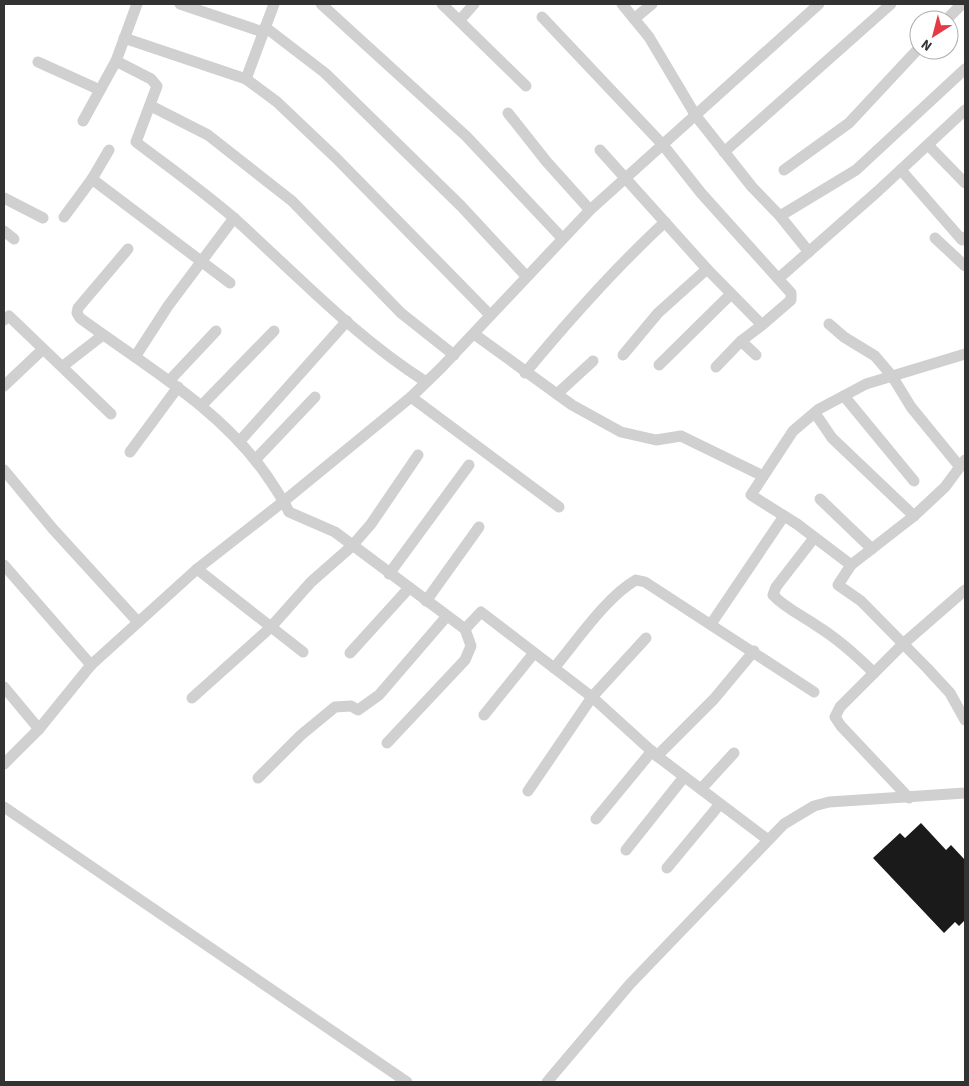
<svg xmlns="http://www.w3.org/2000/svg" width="969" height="1086" font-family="'Source Sans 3',sans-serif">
<rect width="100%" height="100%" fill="#fff"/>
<path fill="#1a1a1a" d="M921,823L946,850L951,845L965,860V920L959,926L955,922L944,933L873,858L900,833L905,838Z"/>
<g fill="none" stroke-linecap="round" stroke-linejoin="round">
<g stroke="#d0d0d0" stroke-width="11">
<path d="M180,4L263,32"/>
<path d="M321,4L466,136L562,238"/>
<path d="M442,4L526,86"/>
<path d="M622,4L649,37L696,116L752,187L780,216L809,252"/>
<path d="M542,17L663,145L701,193L791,293V300L762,325"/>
<path d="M634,19L652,4"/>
<path d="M460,20L474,4"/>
<path d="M946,20L962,4"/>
<path d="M265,27L325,73L461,206L526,276"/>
<path d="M124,38L246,79L277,102L336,158L490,315"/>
<path d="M116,61L151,79L157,86L136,142C170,168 204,192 235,219C297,275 355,337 426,382"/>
<path d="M38,62L100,90"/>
<path d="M246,79L274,4"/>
<path d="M151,106L208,135L292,201L401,313L454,355"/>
<path d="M508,113L546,161L590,210"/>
<path d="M83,121L116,61L137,4"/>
<path d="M928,145L965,183"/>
<path d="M600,150L707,269L762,325L741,341L716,367"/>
<path d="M724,152L891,4"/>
<path d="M784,170L849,123L919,48"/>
<path d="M901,170L962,240L965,237"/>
<path d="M92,179L109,150"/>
<path d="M4,198L43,218"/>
<path d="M780,216L856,170L965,69"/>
<path d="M64,217L92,179L230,283"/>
<path d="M4,231L14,239"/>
<path d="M935,238L965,266"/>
<path d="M128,249L78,308L77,313L80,318C145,366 220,408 267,476C275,488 283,499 289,512L335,532L465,629L481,612L592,697L657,756L768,840"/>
<path d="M779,278L878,191L965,110"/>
<path d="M4,320L9,316L111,414"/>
<path d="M829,324L844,337L875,356L892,376L911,407L960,467"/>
<path d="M474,334L572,405L621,432L656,440L681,436L763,476"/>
<path d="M741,341L756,355"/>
<path d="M965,354L866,384L819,409L793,431L751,495L797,524L851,565L838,585L861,601L927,668L950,693L965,720"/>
<path d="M623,355L658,313L707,269"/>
<path d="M135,357L168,306L234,218"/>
<path d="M659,365L731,294"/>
<path d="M63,366L103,335"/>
<path d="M525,373C569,320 614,269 665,222"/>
<path d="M169,381L216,331"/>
<path d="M4,386L42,350"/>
<path d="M557,394L593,361"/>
<path d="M844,396L914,481"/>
<path d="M411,397L559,507"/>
<path d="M202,405L274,331"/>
<path d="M815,413L832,438L914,516"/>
<path d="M239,442L347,321"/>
<path d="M130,452L178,387"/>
<path d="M256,459L315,397"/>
<path d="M4,470L53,529L138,622"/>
<path d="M820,499L872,549"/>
<path d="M814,538L776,587L773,595C785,608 803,616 817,626C838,639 857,656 874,673"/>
<path d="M4,565L91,665"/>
<path d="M851,565L914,516L945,487L965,460"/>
<path d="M197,569L303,652"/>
<path d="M389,574L469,465"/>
<path d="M426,601L479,527"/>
<path d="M711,624L784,516"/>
<path d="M350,653L409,588"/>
<path d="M554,668C576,642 607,596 636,580L645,582L814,692"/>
<path d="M4,687L39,729"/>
<path d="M192,698L270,628L311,582L352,546L371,524L418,455"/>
<path d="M484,715L534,653"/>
<path d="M387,743L465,660L471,646L465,629"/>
<path d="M657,756L714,699L754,651"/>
<path d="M4,764L39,729L91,665L197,569L284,501L411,397L441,368L590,210L819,4"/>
<path d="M258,778L301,735L335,707L351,706L358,710L379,695L447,616"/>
<path d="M701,789L734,753"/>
<path d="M528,791L592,697L646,638"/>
<path d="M909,798L841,726L835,717L840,707L903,644L965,590"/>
<path d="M4,807L407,1082"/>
<path d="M596,819L652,751"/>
<path d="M626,850L684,777"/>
<path d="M667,868L720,804"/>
<path d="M547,1082L630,984L784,824L814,806L829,802L965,793"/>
</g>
</g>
<rect width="969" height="1086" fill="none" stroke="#333333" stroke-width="10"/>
<g transform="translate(934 35) rotate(216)"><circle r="24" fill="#ffffff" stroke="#adadad"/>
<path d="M0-4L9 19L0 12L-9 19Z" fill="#e63946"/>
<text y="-8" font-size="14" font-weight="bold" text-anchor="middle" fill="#333333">N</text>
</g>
</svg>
